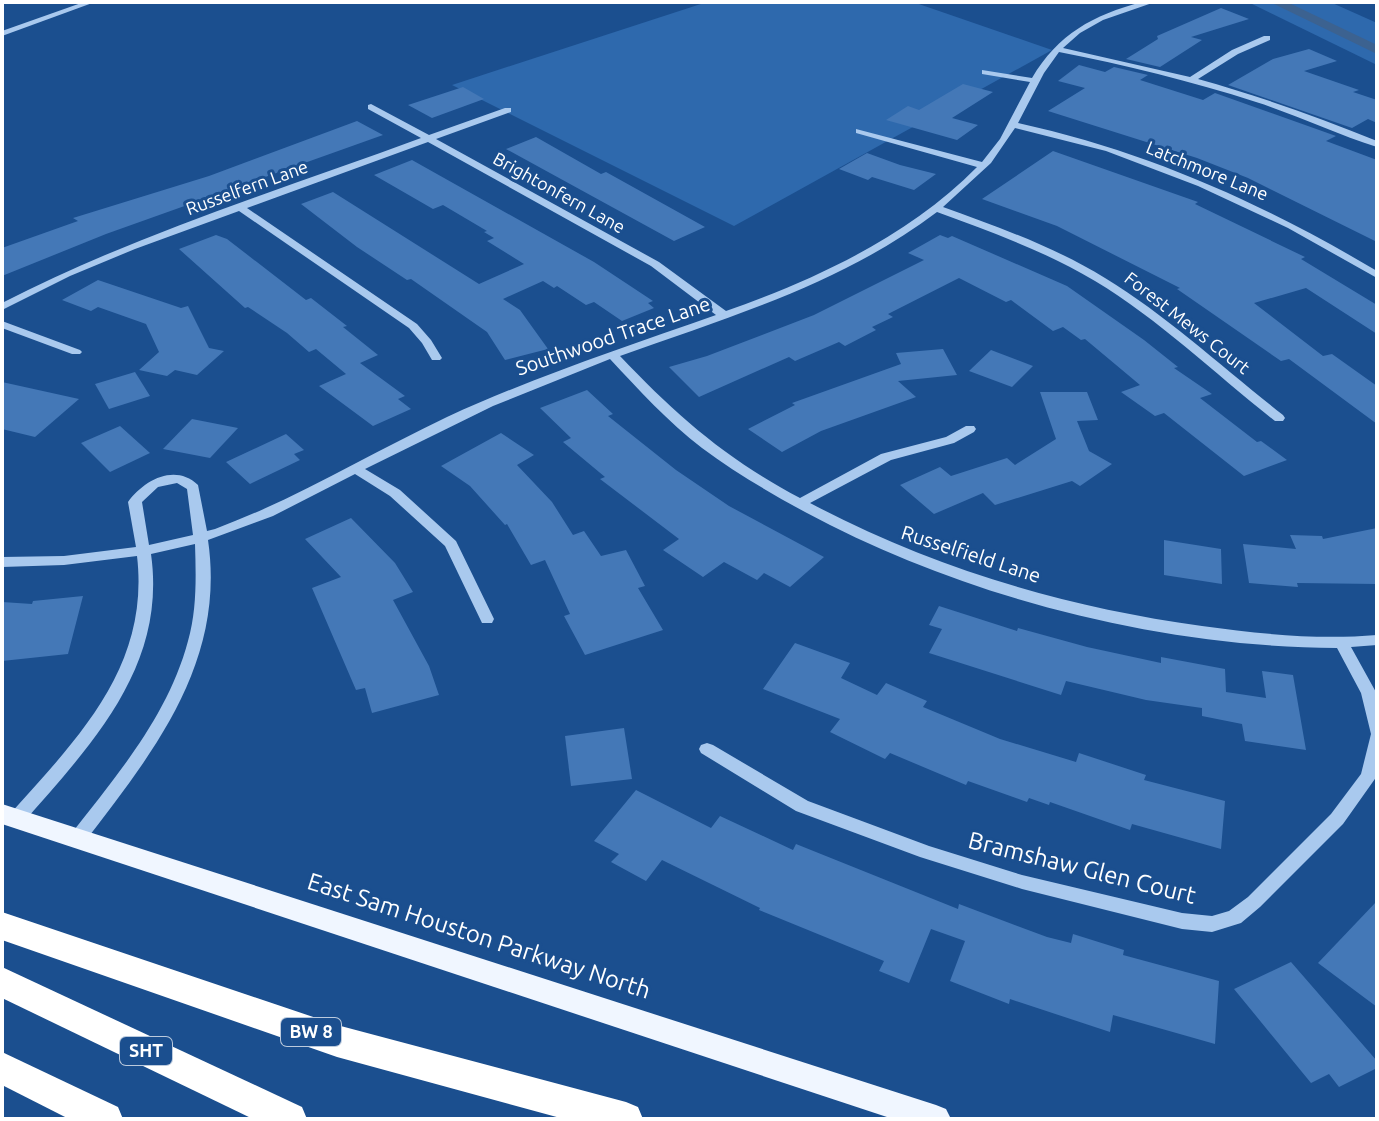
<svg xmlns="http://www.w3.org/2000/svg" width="1379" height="1121" font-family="Ubuntu,sans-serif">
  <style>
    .green { fill: #2e69ad }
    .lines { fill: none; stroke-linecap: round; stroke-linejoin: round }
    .canal { fill: #3c6290; fill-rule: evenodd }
    .building { fill: #4478b7 }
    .minor { fill: #a9c9ee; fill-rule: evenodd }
    .major { fill: #f0f6ff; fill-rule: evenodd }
    .highway { fill: #fff; fill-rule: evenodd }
    .labels { text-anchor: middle; stroke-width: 6; stroke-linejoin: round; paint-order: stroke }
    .far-street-label { font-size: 18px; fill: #fff; stroke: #1b4f8f }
    .shield { fill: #1b4f8f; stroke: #bbcadd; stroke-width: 2 }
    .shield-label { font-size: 18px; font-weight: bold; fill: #fff }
    .street-label { font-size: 20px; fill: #fff; stroke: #1b4f8f }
    .near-street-label { font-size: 24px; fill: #fff; stroke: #1b4f8f }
  </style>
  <rect width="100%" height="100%" fill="#1b4f8f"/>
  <!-- green -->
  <g class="green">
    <path d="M707 2H913L1052 50 734 226 452 85Z"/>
    <path d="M1248 2H1330L1377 23V65Z"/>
  </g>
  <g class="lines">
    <!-- canal -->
    <path class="canal" d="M1270 2H1287L1377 45V54Z"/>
  </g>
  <!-- building -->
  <g class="building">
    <path d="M1221 8 1249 19 1191 37 1202 40 1160 67 1126 59 1158 39 1157 36Z"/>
    <path d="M1309 49 1337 61 1304 71 1359 90 1353 92 1377 100V123L1368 119 1352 128 1228 85 1273 59Z"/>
    <path d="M1079 65 1105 72 1114 67 1148 75 1140 80 1203 100 1215 93 1336 136 1326 141 1377 160V242L1248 178 1197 158 1048 111 1085 88 1058 81Z"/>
    <path d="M963 84 993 92 952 118 978 125 957 140 886 120 908 106 919 110Z"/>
    <path d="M463 87 484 99 432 118 408 105Z"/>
    <path d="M357 121 383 135 106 234 2 276V248L78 221 73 218 209 176Z"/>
    <path d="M536 137 601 174 606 172 705 227 674 241 506 149Z"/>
    <path d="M1053 151 1198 202 1195 204 1305 257 1301 259 1377 305V334L1306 288 1254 303 1323 356 1332 354 1377 386V424L1289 359 1281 361 1177 289 1180 288 1057 226 982 199Z"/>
    <path d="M867 153 900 165 936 174 914 190 872 177 868 180 839 169Z"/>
    <path d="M412 160 594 262 653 301 648 303 654 308 622 321 594 302 586 305 557 286 554 288 543 281 503 299 520 310 548 349 505 360 487 332 411 279 407 280 357 247 301 204 333 192 479 284 524 264 487 241 494 238 484 232 487 231 443 205 433 209 374 175Z"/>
    <path d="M216 235 227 239 306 300 311 298 347 326 343 327 378 355 360 363 405 396 398 399 411 409 373 426 319 386 346 374 316 349 309 352 287 333 248 307 245 308 179 249Z"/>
    <path d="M940 235 948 238 952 236 1067 286 1144 340 1178 367 1174 368 1212 394 1200 398 1257 442 1261 441 1287 460 1244 476 1164 413 1155 416 1121 392 1140 385 1085 339 1081 340 1063 327 1053 331 1011 300 1006 302 959 278 888 314 893 317 872 327 876 330 845 346 839 342 795 361 789 357 699 397 669 367 707 356 814 315 924 260 908 253Z"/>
    <path d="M98 280 181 308 188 306 209 348 224 351 197 375 175 370 167 376 139 370 159 352 146 324 98 307 91 311 62 300Z"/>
    <path d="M943 349 957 375 898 381 916 397 821 431 782 452 748 429 795 405 792 403 901 364 896 353Z"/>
    <path d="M991 350 1033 366 1012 387 969 371Z"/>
    <path d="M135 372 150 396 109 409 95 384Z"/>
    <path d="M2 382 79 399 35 437 2 429Z"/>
    <path d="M587 390 613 414 608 416 676 470 729 506 824 557 790 587 764 573 757 580 724 562 703 577 663 550 679 539 600 479 605 477 563 442 571 438 540 408Z"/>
    <path d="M1040 392H1087L1098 420 1077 421 1089 451 1112 464 1080 486 1072 481 995 505 983 493 934 514 900 485 940 467 951 476 1007 458 1015 465 1056 439Z"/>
    <path d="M192 419 238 428 210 458 163 449Z"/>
    <path d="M120 426 150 453 110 472 81 443Z"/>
    <path d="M501 433 534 455 517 465 552 502 573 535 584 531 601 556 626 550 645 586 638 588 663 630 585 655 564 616 570 614 545 560 531 565 507 524 505 525 470 486 441 466Z"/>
    <path d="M286 434 304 450 294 454 300 460 250 484 226 462Z"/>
    <path d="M351 518 395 563 413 592 393 600 429 666 439 695 372 713 365 688 356 690 312 588 341 577 305 539Z"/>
    <path d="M1377 528V584L1297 583 1298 587 1249 583 1243 544 1296 549 1290 535 1322 536 1323 539Z"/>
    <path d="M1164 540 1221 549 1222 584 1164 575Z"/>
    <path d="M83 596 68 654 2 661V602L32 604 33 601Z"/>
    <path d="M939 606 1017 631 1018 628 1087 647 1161 663V657L1225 669 1226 692 1266 698 1262 671 1293 675 1306 750 1245 741 1242 724 1202 716V708L1146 700 1066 681 1061 695 929 653 942 629 929 625Z"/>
    <path d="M795 643 850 663 841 678 877 695 886 683 927 701 923 707 1000 739 1076 762 1079 753 1146 775 1144 780 1225 801 1221 849 1132 824 1130 830 1050 802 1049 805 1029 798 1027 802 968 781 966 785 890 753 885 759 830 732 840 719 763 689Z"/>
    <path d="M624 728 632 779 571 786 565 736Z"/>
    <path d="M636 790 711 828 720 816 793 850 796 844 958 909 959 904 1047 937 1071 943 1073 934 1124 950 1123 955 1219 981 1215 1044 1113 1015 1110 1032 1010 999 1009 1004 950 981 965 941 931 929 909 983 879 971 884 961 759 910 760 908 662 860 646 881 611 862 619 854 594 841Z"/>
    <path d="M1377 901V1007L1318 963Z"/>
    <path d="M1291 962 1377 1061V1068L1339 1087 1329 1074 1311 1083 1234 989Z"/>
  </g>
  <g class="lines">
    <!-- minor -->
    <g class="minor">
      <path d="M84 2H95L2 36V31Z"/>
      <path d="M1142 2H1155L1103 20 1080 33 1063 48 1190 77 1232 50 1264 36H1270V40L1238 54 1198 79C1259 96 1318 117 1377 141V147C1336 134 1297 115 1256 102 1191 81 1125 65 1059 52L1044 73 1018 123C1149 152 1262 203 1377 271V278L1288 228 1198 186 1106 151 1015 128 991 163 943 207C998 227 1055 247 1105 278 1169 317 1224 369 1283 415L1285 418 1283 421H1275C1215 374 1160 320 1095 281 1045 251 991 232 937 212 842 284 729 317 620 356 677 416 725 458 800 498L881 454 946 437 966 426H974L976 429 974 432 954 443 891 460 810 503C933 568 1064 607 1202 626 1260 634 1318 640 1377 635V645L1351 647 1377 694V776L1343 824 1260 907 1241 923 1212 932 1182 929 1022 889 920 857 796 811 701 753 699 749 701 745 707 743 713 745 808 801 929 846 1022 875 1182 913 1212 916 1229 911 1248 897 1331 814 1361 774 1371 734 1361 693 1337 648C1157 647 963 597 805 512 770 493 734 472 702 448 668 422 639 390 610 359L493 406 365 469 400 490 456 541 494 619 492 623H482L445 546 390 496 355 474 273 516 208 540C226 663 153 753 83 844L77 846 71 844 68 839 71 834C117 775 168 716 188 641 197 610 196 576 195 544L151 554C167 667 91 745 22 824L16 826 10 824 8 819 10 814C78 738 150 667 137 556L64 565 2 567V557L64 556 136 547 128 502C144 480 175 463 198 485L207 531 215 529C296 499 369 454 447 417 534 377 625 347 716 315L651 266 428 142 247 208 417 324 431 340 442 358 440 360H432L422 343 409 328 239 211 135 249 70 276 2 310V303C136 234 280 190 421 138L368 109V105L371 104 429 135 505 108H511V112L436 139 659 262 726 311C817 279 909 236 977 167L856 133V129L982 162 1000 139 1030 82 982 74V70L1032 78C1058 34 1093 15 1142 2ZM177 483 187 489 193 535 149 545 142 502 158 487Z"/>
      <path d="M2 321 80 350 82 352 80 354H72L2 328Z"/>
    </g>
    <!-- major -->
    <path class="major" d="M2 804 936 1105 946 1109 951 1119H893L2 824Z"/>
    <!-- highway -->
    <g class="highway">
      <path d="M2 912 337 1025 626 1102 638 1107 643 1119H564L337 1057 2 940Z"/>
      <path d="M2 967 302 1107 307 1119H253L2 998Z"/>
      <path d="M2 1052 118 1107 123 1119H69L2 1085Z"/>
    </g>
  </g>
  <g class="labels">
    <!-- far-street labels -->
    <g class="far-street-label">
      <text transform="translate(1207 171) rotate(22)" y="6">Latchmore Lane</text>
      <text transform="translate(247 188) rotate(-20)" y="6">Russelfern Lane</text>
      <text transform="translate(559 193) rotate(29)" y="6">Brightonfern Lane</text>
      <text transform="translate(1187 323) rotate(38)" y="6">Forest Mews Court</text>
    </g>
    <!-- shield labels -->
    <g class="shield">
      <rect x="281" y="1018" width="60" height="28" rx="6"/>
      <rect x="120" y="1037" width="52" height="28" rx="6"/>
    </g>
    <g class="shield-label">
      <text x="311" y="1038">BW 8</text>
      <text x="146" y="1057">SHT</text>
    </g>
    <!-- street labels -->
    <g class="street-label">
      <text transform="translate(613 336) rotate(-19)" y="7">Southwood Trace Lane</text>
      <text transform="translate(971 554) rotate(18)" y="7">Russelfield Lane</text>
    </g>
    <!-- near-street labels -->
    <g class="near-street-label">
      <text transform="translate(1082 868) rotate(14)" y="8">Bramshaw Glen Court</text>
      <text transform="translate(479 936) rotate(18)" y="8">East Sam Houston Parkway North</text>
    </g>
  </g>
  <!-- border -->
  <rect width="1379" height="1121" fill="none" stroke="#ffffff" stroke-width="8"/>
</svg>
